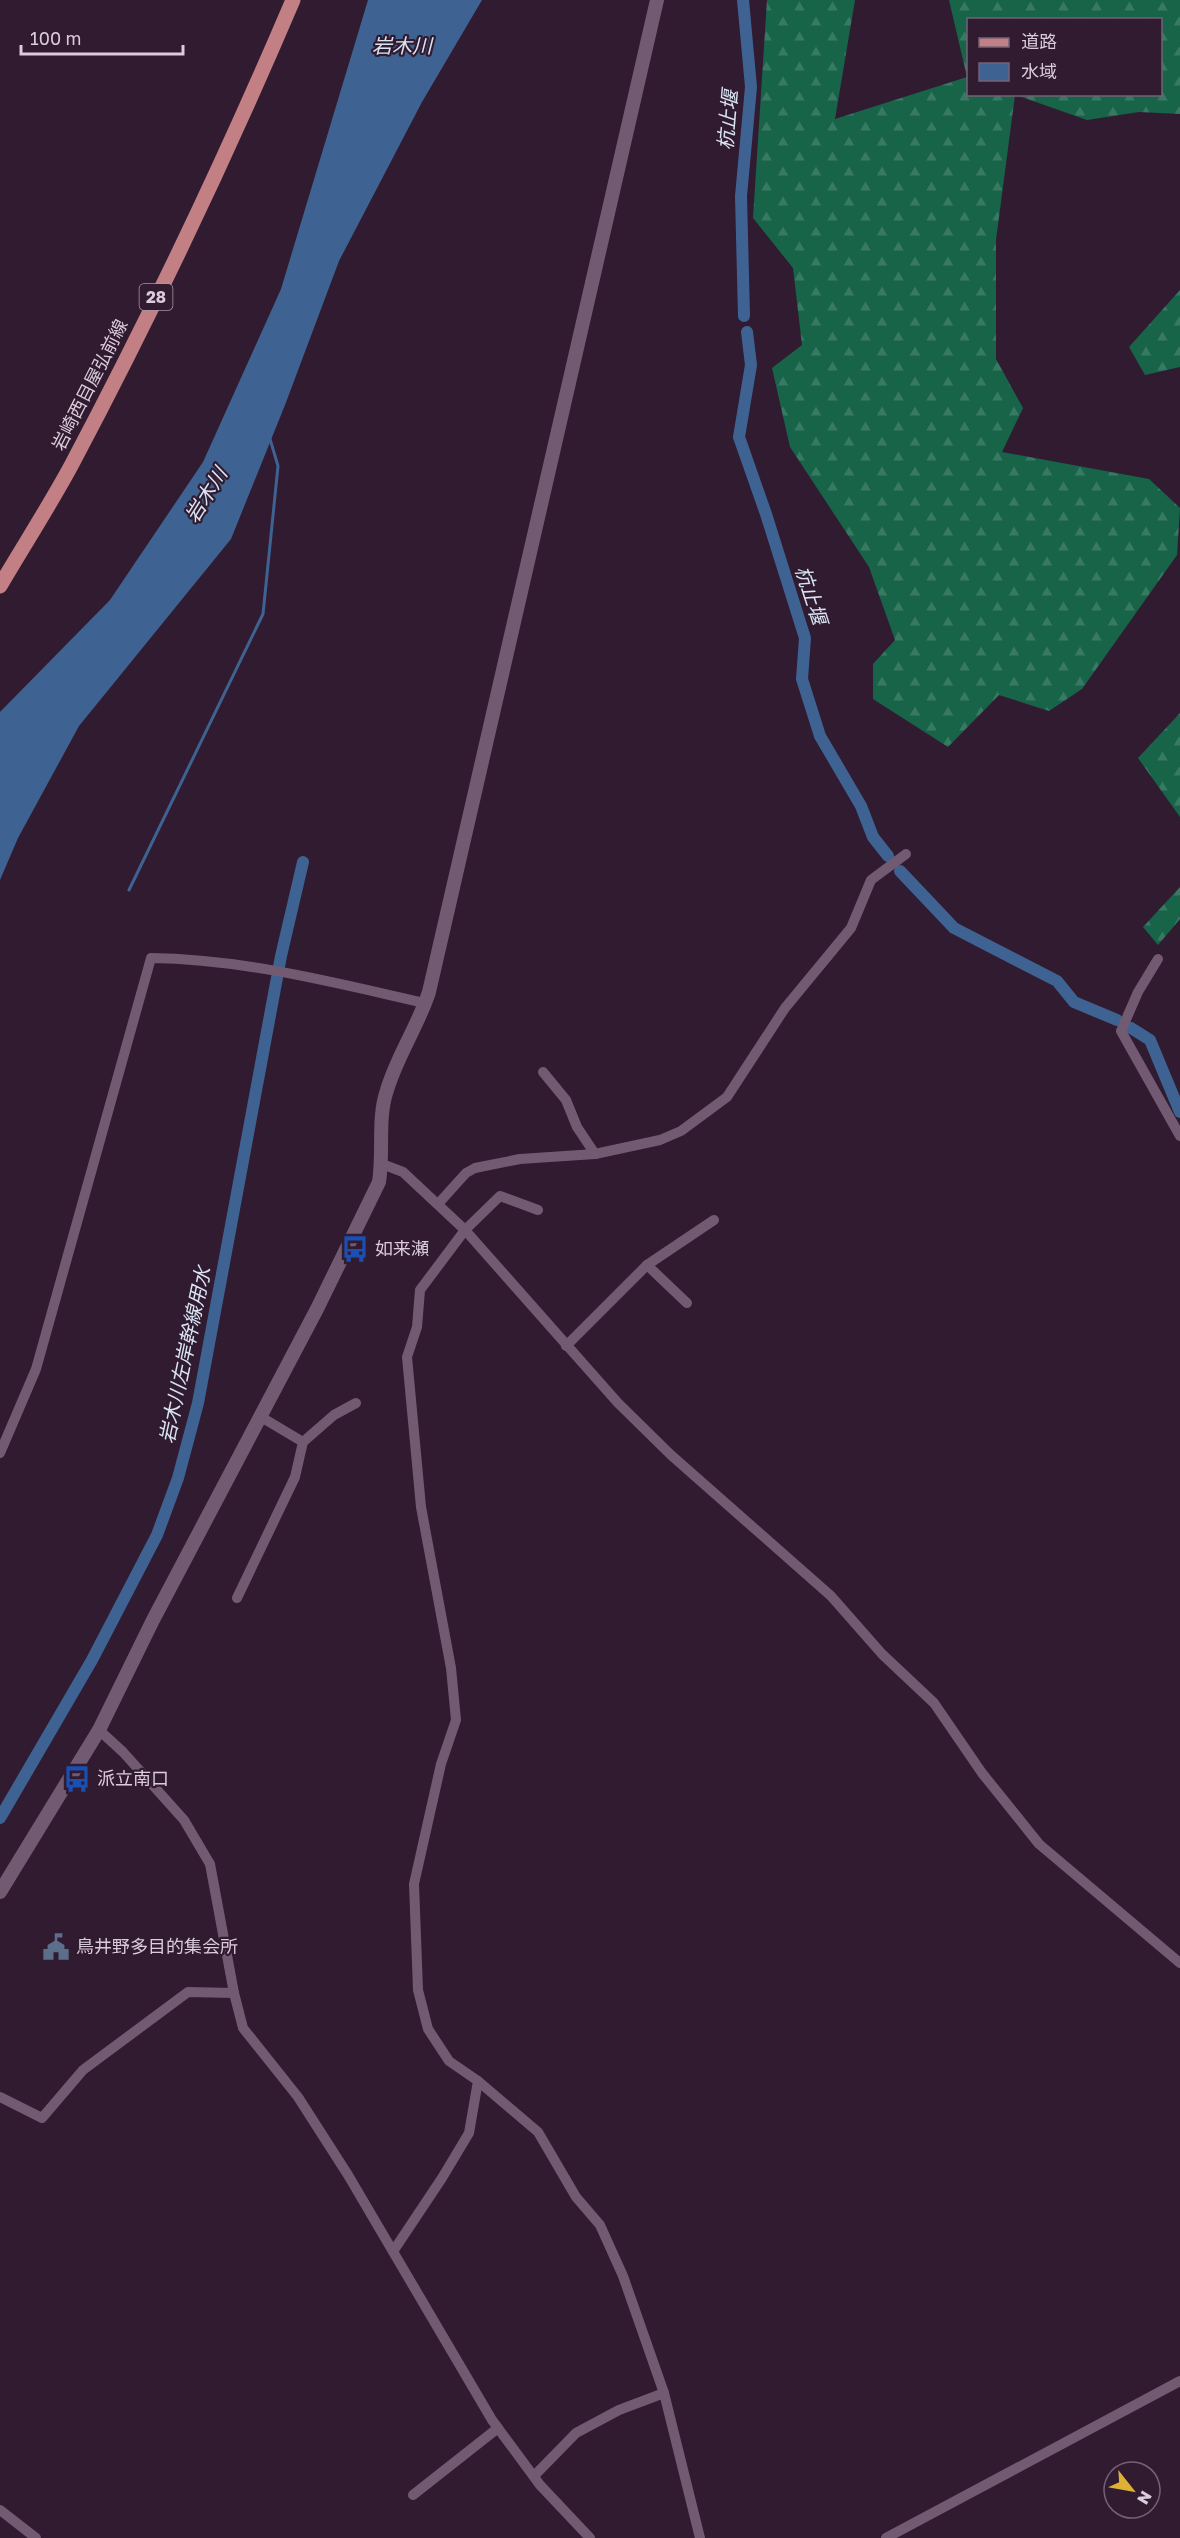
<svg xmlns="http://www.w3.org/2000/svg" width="1180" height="2538" font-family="'Golos Text','Noto Sans JP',sans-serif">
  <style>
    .forest { fill: url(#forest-firs) }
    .water { fill: #3e6392 }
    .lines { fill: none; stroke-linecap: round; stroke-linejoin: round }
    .stream { stroke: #3e6392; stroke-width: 3 }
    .canal { stroke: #3e6392; stroke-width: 12 }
    .minor { stroke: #735a73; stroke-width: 10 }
    .tertiary { stroke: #735a73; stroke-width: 14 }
    .primary { stroke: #c28084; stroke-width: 15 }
    .labels { text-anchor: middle; stroke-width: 4.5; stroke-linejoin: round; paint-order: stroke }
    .shield { fill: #311b31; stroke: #a797a7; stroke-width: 1.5 }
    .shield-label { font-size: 16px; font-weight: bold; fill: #daccda }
    .street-label { font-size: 18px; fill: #daccda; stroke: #311b31 }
    .poi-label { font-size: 18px; fill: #daccda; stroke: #311b31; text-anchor: start }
    .water-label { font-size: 20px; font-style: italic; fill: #d9e4f3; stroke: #311b31 }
  </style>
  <defs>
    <pattern id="forest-firs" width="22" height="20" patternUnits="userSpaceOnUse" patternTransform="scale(1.5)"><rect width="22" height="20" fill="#176449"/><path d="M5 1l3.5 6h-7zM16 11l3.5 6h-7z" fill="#387963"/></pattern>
  </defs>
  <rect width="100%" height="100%" fill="#311b31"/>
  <!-- forest -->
  <g class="forest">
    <path d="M767 0H855L835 119 967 77 949 0H1180V114L1139 112 1087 120 1016 95 1160 94V20H968V94L1015 95 996 240V359L1023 408 1002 452 1149 479 1180 508 1177 555 1082 689 1049 711 999 695 948 747 873 699V664L895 640 869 567 790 447 772 368 802 345 793 268 753 218Z"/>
    <path d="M1180 290V367L1145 375 1129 347Z"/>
    <path d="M1180 713V817L1138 758Z"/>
    <path d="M1180 887V919L1158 945 1143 927Z"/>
  </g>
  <!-- water -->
  <path class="water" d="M368 0H482L422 102 339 261 285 405 231 539 79 726 18 838 0 880V712L110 600 203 462 281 289Z"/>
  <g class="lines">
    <!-- stream -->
    <path class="stream" d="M129 890 263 614 278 466 270 439"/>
    <!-- canal -->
    <g class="canal">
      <path d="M743 0 751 87 741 196 744 316"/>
      <path d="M747 332 751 365 739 437 766 514 805 638 802 679 820 736 861 806 873 837 888 856"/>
      <path d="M900 871 954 928 1057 981 1074 1002 1117 1020"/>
      <path d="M1131 1028 1150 1040 1180 1112"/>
      <path d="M0 1818 92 1660 157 1535 178 1478 198 1403 281 956 303 862"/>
    </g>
    <!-- minor -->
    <g class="minor">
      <path d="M1158 959 1138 992 1121 1031 1180 1136"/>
      <path d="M543 1072 566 1100 577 1127 595 1154"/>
      <path d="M382 1164 403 1172 465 1230 618 1403 671 1455 831 1596 882 1654 934 1703 982 1773 1039 1844 1180 1963"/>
      <path d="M438 1204 466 1173 475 1168 520 1159 595 1154 660 1140 681 1131 727 1097 785 1008 851 928 871 880 906 854"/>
      <path d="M647 1265 687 1303"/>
      <path d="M566 1346 647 1265 714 1220"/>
      <path d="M261 1417 303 1442"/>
      <path d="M0 1453 36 1369 151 958C244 959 335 983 425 1003"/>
      <path d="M237 1598 295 1477 303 1442 334 1415 356 1403"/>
      <path d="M99 1730 123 1752 184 1820 210 1864 234 1993 243 2028 298 2097 348 2175 492 2420 540 2485 590 2538"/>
      <path d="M478 2081 538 2132 576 2197 600 2225 623 2276 664 2393 700 2538"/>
      <path d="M0 2097 42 2118 83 2070 188 1992 234 1993"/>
      <path d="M394 2250 442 2178 469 2133 478 2081 449 2061 428 2029 418 1990 414 1884 441 1764 456 1720 451 1668 421 1507 407 1357 417 1327 420 1290 465 1230 500 1196 538 1210"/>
      <path d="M534 2476 576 2433 619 2410 664 2393"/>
      <path d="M413 2495 498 2428"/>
      <path d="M0 2510 36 2538"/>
      <path d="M886 2538 1180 2381"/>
    </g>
    <!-- tertiary -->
    <path class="tertiary" d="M0 1892 99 1730 153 1620 317 1309 379 1182C384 1151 377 1119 387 1090 397 1056 418 1026 429 992L657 0"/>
    <!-- primary -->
    <path class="primary" d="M0 586C24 545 50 505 72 464 152 313 226 157 293 0"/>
  </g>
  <!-- icons -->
  <defs>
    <symbol id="bus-bare" viewBox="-9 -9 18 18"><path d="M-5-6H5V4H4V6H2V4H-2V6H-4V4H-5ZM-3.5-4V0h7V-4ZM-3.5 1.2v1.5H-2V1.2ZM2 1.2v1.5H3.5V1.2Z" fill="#1a4fb4" stroke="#311b31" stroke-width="2.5" paint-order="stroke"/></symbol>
    <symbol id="civic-bare" viewBox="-9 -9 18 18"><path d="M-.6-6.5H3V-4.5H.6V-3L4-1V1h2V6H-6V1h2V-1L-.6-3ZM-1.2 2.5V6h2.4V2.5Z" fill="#5c6f8a" stroke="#311b31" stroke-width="2.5" paint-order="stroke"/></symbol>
  </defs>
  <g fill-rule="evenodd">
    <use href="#bus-bare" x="336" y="1230" width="38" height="38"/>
    <use href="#bus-bare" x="58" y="1760" width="38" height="38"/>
    <use href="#civic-bare" x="37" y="1928" width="38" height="38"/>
  </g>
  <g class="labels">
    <!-- shield labels -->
    <rect class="shield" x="139.5" y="284" width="33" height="26" rx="4.5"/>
    <g class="shield-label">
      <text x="156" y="303">28</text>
    </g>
    <!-- street labels -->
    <g class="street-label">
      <text transform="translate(90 385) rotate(-63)" y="6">岩崎西目屋弘前線</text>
    </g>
    <!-- poi labels -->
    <g class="poi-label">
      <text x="375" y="1255">如来瀬</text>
      <text x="97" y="1785">派立南口</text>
      <text x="76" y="1953">鳥井野多目的集会所</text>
    </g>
    <!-- water labels -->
    <g class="water-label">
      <text x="402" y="53">岩木川</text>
      <text transform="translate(728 120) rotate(-85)" y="7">杭止堰</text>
      <text transform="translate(206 495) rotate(-58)" y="7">岩木川</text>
      <text transform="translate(811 595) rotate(72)" y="7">杭止堰</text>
      <text transform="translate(185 1355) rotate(-78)" y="7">岩木川左岸幹線用水</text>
    </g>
  </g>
  <!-- legend -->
  <rect x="967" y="18" width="195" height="78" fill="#311b31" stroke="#756275" stroke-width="1.5"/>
  <rect x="979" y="38" width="30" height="9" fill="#c28084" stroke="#756275" stroke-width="1.5"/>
  <text x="1021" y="48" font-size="18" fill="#daccda">道路</text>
  <rect x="979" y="63" width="30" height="18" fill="#3e6392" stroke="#756275" stroke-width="1.5"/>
  <text x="1021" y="78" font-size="18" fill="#daccda">水域</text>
  <!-- north arrow -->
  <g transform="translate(1132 2490) rotate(121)"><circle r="28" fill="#311b31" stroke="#756275" stroke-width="1.5"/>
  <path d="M0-4.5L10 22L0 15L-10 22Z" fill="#ddb133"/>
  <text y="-9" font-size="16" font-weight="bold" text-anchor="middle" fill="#daccda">N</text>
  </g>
  <!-- scale -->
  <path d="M21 45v9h162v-9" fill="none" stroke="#daccda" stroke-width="3"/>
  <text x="30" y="45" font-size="18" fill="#daccda" stroke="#311b31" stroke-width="4.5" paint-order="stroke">100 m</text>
</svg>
